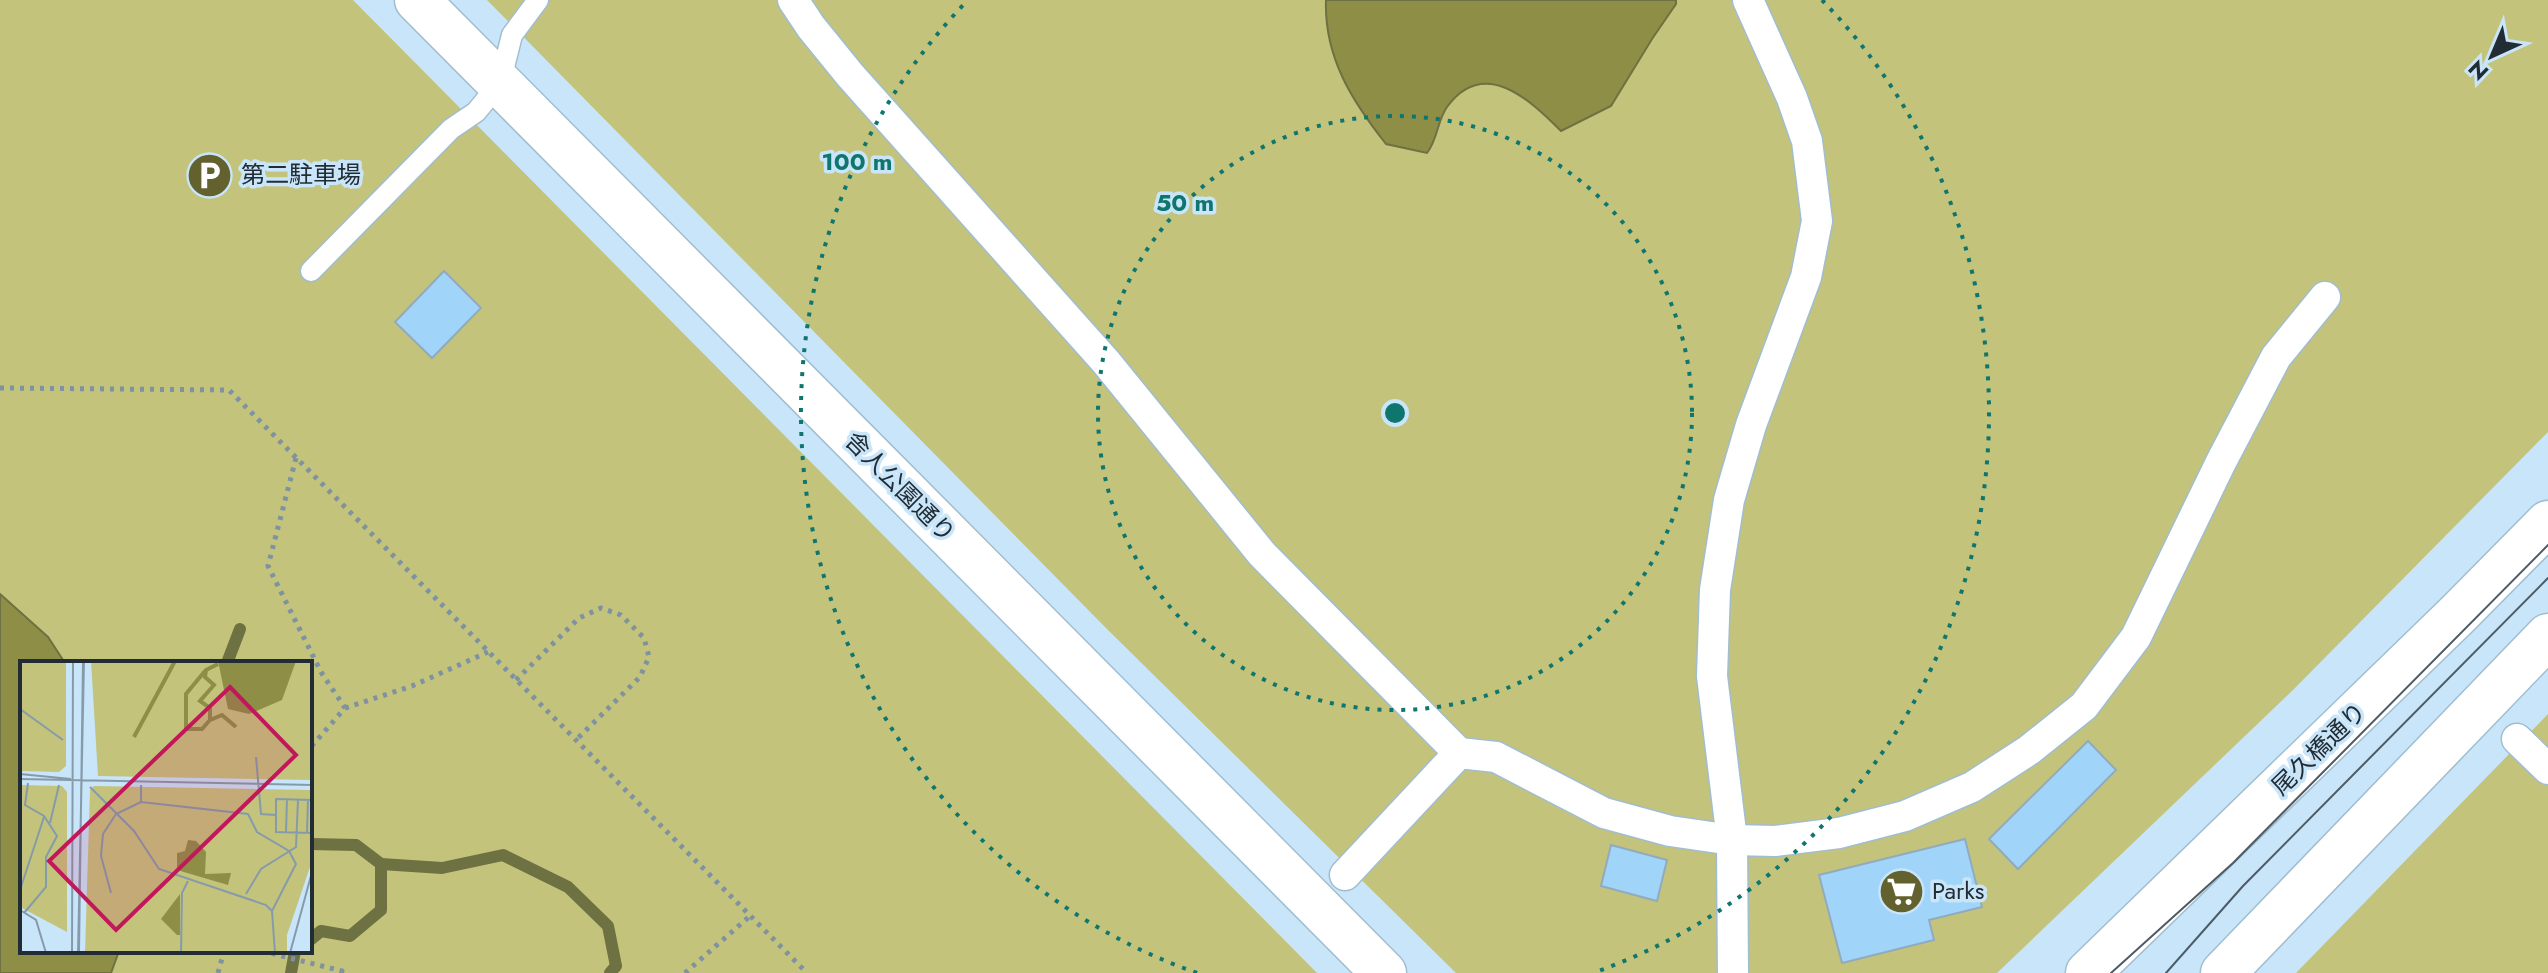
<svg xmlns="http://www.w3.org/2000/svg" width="2548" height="973" font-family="Jost,'Noto Sans JP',sans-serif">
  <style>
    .green { fill: #c3c37b; fill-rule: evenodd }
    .water { fill: #8f8e47; stroke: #6e7141; stroke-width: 2 }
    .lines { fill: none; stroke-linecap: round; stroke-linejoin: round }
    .stream { stroke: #6e7141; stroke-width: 12 }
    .building { fill: #a0d5f9; stroke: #91abbe; stroke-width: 2 }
    .service-casing { stroke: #a1bdd0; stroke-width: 23 }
    .pedestrian-casing { stroke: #a1bdd0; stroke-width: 33 }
    .tertiary-casing { stroke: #a1bdd0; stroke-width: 47 }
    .primary-casing { stroke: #a1bdd0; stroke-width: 47 }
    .path { stroke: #7e92a1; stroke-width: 5; stroke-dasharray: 4 6; stroke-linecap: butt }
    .service { stroke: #fff; stroke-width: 20 }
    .pedestrian { stroke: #fff; stroke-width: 30 }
    .tertiary { stroke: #fff; stroke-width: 44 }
    .primary { stroke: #fff; stroke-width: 44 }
    .tram { stroke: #4c5b66; stroke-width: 2 }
    .ring { fill: none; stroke: #0f766e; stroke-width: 4; stroke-dasharray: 4 8 }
    .labels { text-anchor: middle; stroke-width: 7; stroke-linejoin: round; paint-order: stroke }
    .poi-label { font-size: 24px; fill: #222c34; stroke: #c9e5f9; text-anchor: start }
    .street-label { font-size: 24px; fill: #222c34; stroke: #c9e5f9 }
    .inset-river { fill: none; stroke: #8f8e47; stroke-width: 4 }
    .inset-road { fill: none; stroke: #869baa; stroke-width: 2 }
    .view { fill: #c2185b; fill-opacity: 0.15; stroke: #c2185b; stroke-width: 4 }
    .inset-edge { fill: none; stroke: #222c34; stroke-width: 4 }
    .centre { fill: #0f766e; stroke: #c9e5f9; stroke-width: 4 }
    .ring-label { font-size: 24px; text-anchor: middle; font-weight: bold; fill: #0f766e; stroke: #c9e5f9; stroke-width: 7; stroke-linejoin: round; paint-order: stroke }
  </style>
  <rect width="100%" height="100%" fill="#c9e5f9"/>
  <!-- green -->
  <g class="green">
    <path d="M0 0H353L1317 973H0ZM22 663H310V951H22Z"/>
    <path d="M487 0H2548V432L2292 691 1997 973H1456L1107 629Z"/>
    <path d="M2548 714V973H2296Z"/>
  </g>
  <!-- water -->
  <g class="water">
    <path d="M1326 0H1676V4L1652 39 1611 106 1561 131C1530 100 1484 56 1447 107 1437 121 1438 139 1427 153L1386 144C1352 101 1324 57 1326 0Z"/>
    <path d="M0 594 48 637 65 663H22V951H119L111 973H0Z"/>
  </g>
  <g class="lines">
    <!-- stream -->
    <g class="stream">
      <path d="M227 663 240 629"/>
      <path d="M310 844 356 845 381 864V910L350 936 321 931 310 940"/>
      <path d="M381 864 442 868 503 855 568 887 608 926 616 966 610 973"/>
      <path d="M291 973 295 951"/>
    </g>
  </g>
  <!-- building -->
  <g class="building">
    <path d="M444 271 481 308 432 358 395 322Z"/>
    <path d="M2088 741 2116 770 2018 869 1989 839Z"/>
    <path d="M1965 839 1982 907 1929 920 1934 940 1842 963 1819 875Z"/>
    <path d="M1611 845 1667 860 1657 901 1601 886Z"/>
  </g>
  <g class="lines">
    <defs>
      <path id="service" d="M311 271 451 129 476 112 500 83 512 35 538 0"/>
      <g id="pedestrian">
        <path d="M793 0 811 27 850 75 1106 362 1262 554 1459 753"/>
        <path d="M2517 739 2548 769"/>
        <path d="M1345 875 1459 753 1496 757 1604 813 1670 831 1732 840 1775 841 1839 833 1905 816 1972 787 2029 750 2084 706 2136 637 2221 462 2276 357 2325 297"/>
        <path d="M1733 973 1732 840 1712 676 1715 590 1729 500 1751 425 1806 277 1817 221 1807 141 1792 98 1748 0"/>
      </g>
      <path id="tertiary" d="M417 0 1384 973"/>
      <g id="primary">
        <path d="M2088 973 2458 614 2548 523"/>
        <path d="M2223 973 2548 636"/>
      </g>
    </defs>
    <!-- service casing -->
    <use href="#service" class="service-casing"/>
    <!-- pedestrian casing -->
    <use href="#pedestrian" class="pedestrian-casing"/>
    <!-- tertiary casing -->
    <use href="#tertiary" class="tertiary-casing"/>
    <!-- primary casing -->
    <use href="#primary" class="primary-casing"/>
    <!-- path -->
    <g class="path">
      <path d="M0 388 229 390 807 973"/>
      <path d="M296 458 268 566 321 672 345 708 310 748"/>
      <path d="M516 680 579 618 601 608 621 615 644 638 649 657 640 677 576 740"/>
      <path d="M345 708 412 686 488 652"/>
      <path d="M262 951 342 971 340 973"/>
      <path d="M218 973 224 951"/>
      <path d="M685 973 750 916"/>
    </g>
    <!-- service -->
    <use href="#service" class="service"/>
    <!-- pedestrian -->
    <use href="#pedestrian" class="pedestrian"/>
    <!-- tertiary -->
    <use href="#tertiary" class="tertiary"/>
    <!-- primary -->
    <use href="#primary" class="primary"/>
    <!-- tram -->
    <g class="tram">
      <path d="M2111 973 2233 863 2548 545"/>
      <path d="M2166 973 2243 886 2548 578"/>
    </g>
  </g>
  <!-- distance rings -->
  <g class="ring">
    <circle cx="1395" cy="413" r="297"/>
    <path d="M1197 973A594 594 0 0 1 968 0M1822 0A594 594 0 0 1 1593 973"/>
  </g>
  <!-- icons -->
  <defs>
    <symbol id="parking-disc" viewBox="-11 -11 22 22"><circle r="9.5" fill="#63622f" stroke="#c9e5f9"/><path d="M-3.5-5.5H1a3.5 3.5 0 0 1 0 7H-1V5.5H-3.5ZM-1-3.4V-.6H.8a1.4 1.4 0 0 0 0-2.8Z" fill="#fff"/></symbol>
    <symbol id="supermarket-disc" viewBox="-11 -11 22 22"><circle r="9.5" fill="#63622f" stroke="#c9e5f9"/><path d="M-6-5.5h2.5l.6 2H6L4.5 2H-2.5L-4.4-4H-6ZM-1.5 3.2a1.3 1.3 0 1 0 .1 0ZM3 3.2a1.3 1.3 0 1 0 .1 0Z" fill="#fff"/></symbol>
  </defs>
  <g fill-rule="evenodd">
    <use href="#parking-disc" x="184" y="150" width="51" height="51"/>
    <use href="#supermarket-disc" x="1876" y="866" width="51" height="51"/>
  </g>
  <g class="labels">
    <!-- poi labels -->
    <g class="poi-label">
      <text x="241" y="183">第二駐車場</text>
      <text x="1932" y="899">Parks</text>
    </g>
    <!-- street labels -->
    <g class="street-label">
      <text transform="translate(900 487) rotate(45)" y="8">舎人公園通り</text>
      <text transform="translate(2319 749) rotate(-44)" y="8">尾久橋通り</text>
    </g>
  </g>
  <!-- overview -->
  <g transform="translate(20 661)">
    <rect width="292" height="292" fill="#c9e5f9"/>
    <path d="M0 0H46V105L39 111 0 110ZM71 0H292V119L78 115ZM0 124 42 125 47 131V271L0 246ZM74 125 292 129V200L267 274V292H65L70 129Z" fill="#c3c37b"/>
    <path d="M198 0H276L262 39 229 53 208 48ZM176 180 186 191 185 213 211 212 208 224 157 209V192L165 190 168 179ZM160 233V274H157L141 258Z" fill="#8f8e47"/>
    <path class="inset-river" d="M198 3 186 9 185 16 194 24 180 40 190 47V59L202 54 216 66M185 10 166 33V68H182L189 60M114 76 155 0"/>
    <path class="inset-road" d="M0 48 43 79M236 96 241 153 256 154M0 113 51 118M0 118 292 124M70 126 114 170 139 208 246 244 252 250 255 292M292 139 256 138V171L292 172M121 141 228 153 237 171 269 190 276 203 252 250M30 162 39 124M266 171 267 138M287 172 288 139M0 229 24 156M91 232 81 195 83 173 96 153 121 141V124M226 233 241 208 276 186 278 139M0 249 16 259 26 292M4 252 26 226V196L37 175 24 155 5 144 8 122M52 292 53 0M58 292 64 0M59 292 63 0M161 292 162 232 168 220M270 292 292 211"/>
    <path class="view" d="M210 26 276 94 96 269 29 200Z"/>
    <rect width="292" height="292" class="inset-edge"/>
  </g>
  <circle cx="1395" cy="413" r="12" class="centre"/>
  <g class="ring-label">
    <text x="857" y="170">100 m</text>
    <text x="1185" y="211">50 m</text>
  </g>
  <!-- north arrow -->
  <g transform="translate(2492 56) rotate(224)" stroke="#c9e5f9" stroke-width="6" paint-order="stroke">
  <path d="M0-6L14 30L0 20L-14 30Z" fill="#222c34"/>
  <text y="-12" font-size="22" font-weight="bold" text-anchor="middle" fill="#222c34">N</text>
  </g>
</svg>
